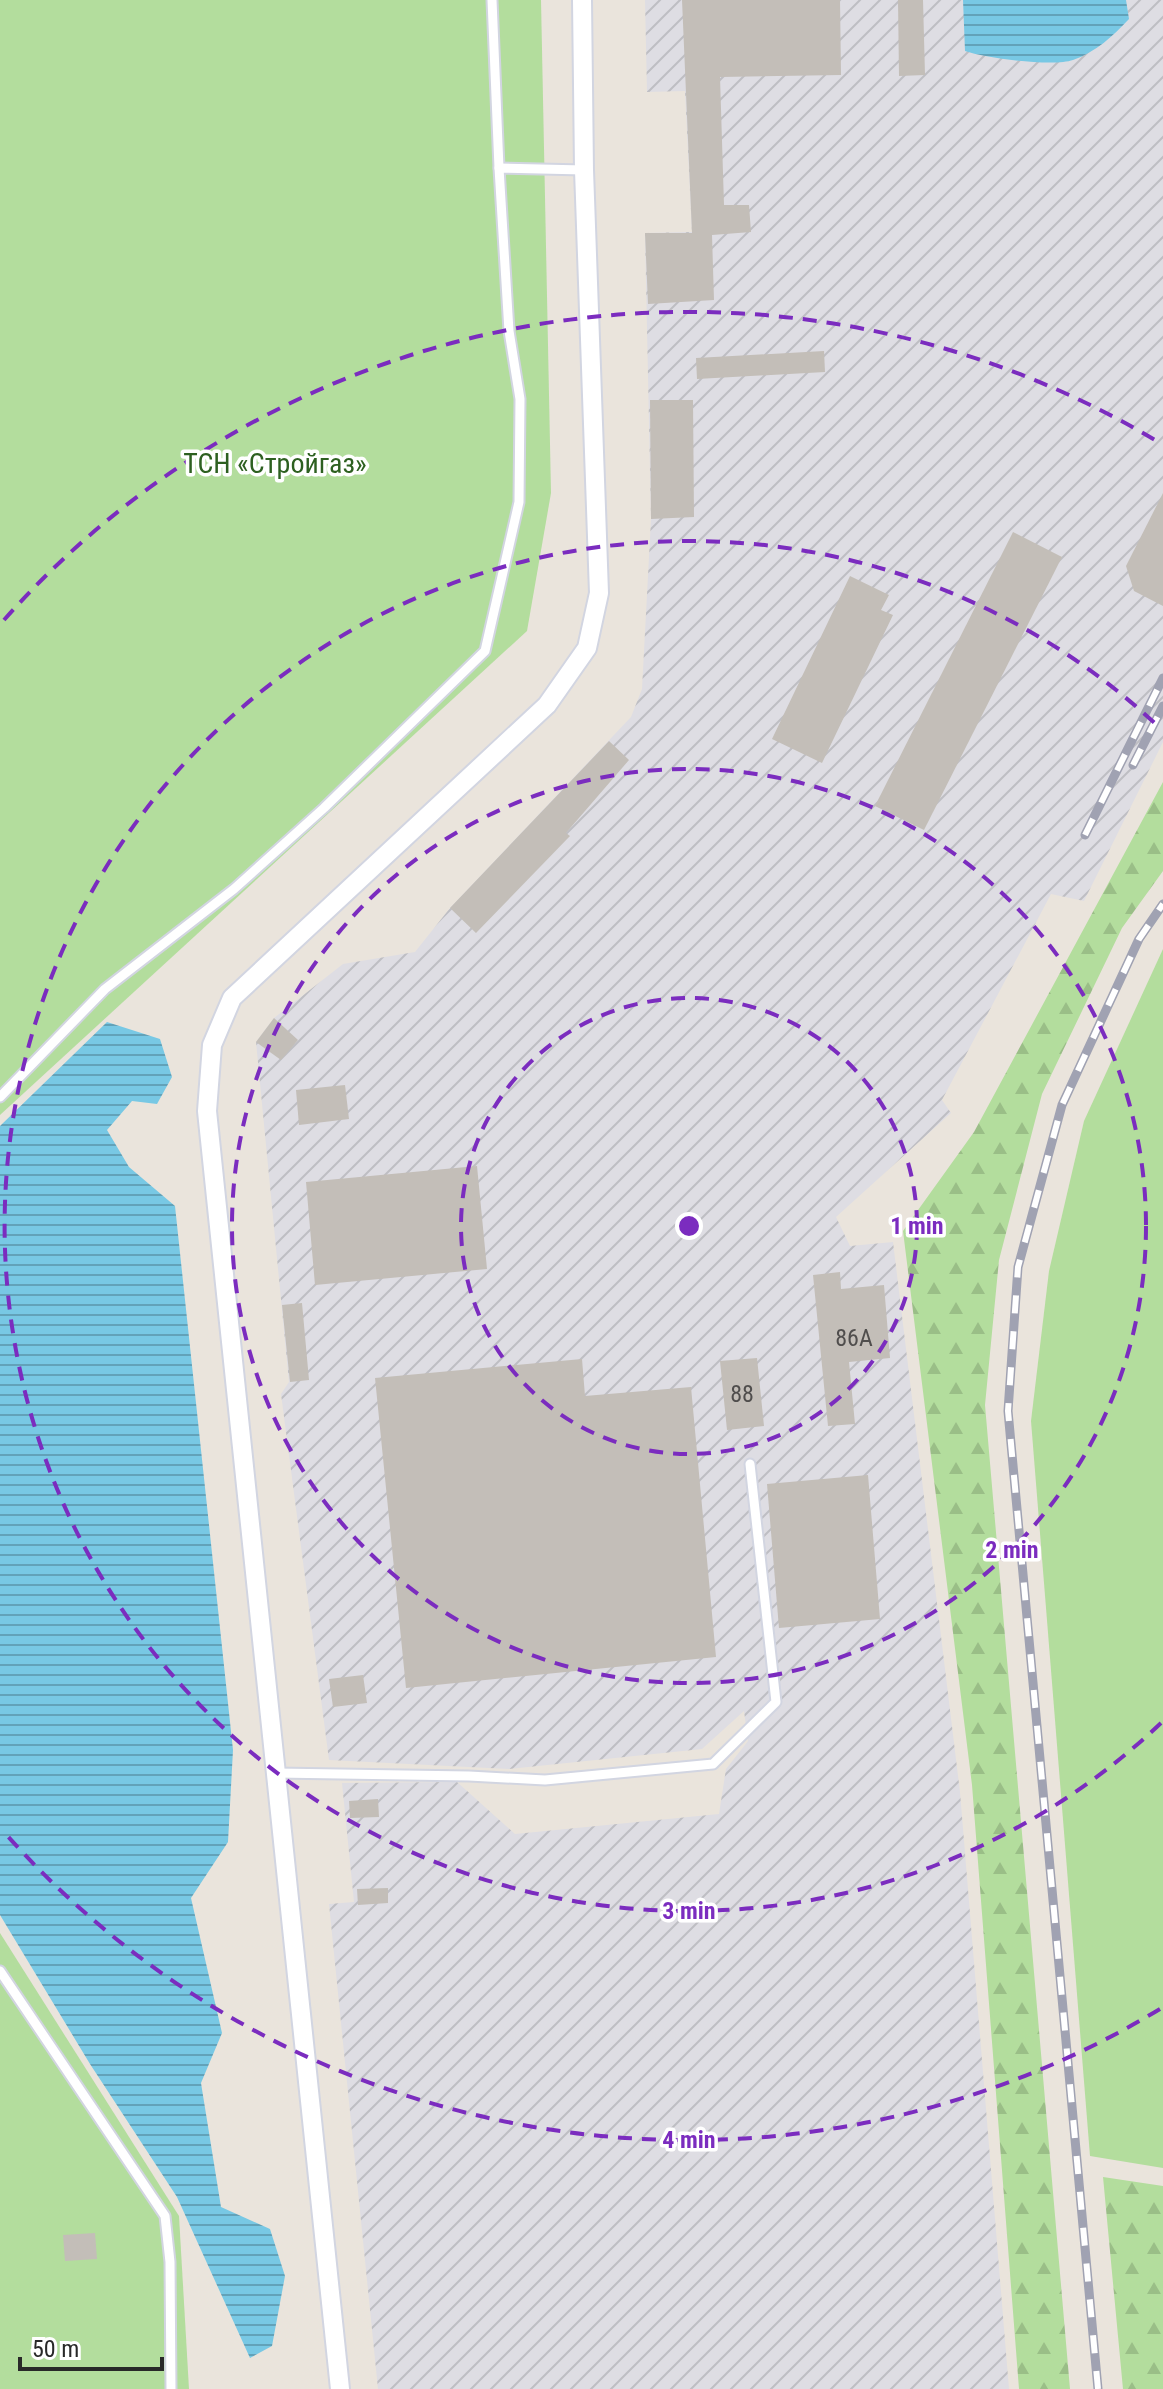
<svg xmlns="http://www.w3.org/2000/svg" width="1163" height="2389" font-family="'Roboto Condensed',sans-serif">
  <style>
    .industrial { fill: url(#industrial-furrows) }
    .forest { fill: url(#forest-firs) }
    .garden { fill: #b3dd9d }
    .water { fill: url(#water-rules) }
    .building { fill: #c3beb8 }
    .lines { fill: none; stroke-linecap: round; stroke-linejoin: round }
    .lane-casing { stroke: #d2d5e1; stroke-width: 13 }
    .street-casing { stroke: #d2d5e1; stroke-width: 22 }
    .lane { stroke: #fff; stroke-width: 9 }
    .street { stroke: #fff; stroke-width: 18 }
    .rail-casing { stroke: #a0a2b2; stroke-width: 9 }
    .rail { stroke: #fff; stroke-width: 6; stroke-dasharray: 18; stroke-linecap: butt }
    .ring { fill: none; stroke: #7b2cbf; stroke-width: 4; stroke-dasharray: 14 10 }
    .labels { text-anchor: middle; stroke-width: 7; stroke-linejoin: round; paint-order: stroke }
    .number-label { font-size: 24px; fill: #504e4d }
    .park-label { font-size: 28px; fill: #2d6020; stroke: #fff }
    .centre { fill: #7b2cbf; stroke: #fff; stroke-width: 4 }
    .ring-label { font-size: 24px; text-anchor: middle; font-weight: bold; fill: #7b2cbf; stroke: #fff; stroke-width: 7; stroke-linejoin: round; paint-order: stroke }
  </style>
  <defs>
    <pattern id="industrial-furrows" width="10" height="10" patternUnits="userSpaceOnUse" patternTransform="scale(2)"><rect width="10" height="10" fill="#dedde3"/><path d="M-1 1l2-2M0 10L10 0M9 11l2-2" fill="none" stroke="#bebec3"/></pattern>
    <pattern id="forest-firs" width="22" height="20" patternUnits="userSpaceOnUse" patternTransform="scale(2)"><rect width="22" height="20" fill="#b3dd9d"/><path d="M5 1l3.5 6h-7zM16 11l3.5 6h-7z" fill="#9abe87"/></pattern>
    <pattern id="water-rules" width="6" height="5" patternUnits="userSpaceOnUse" patternTransform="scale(2)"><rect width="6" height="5" fill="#78c8e4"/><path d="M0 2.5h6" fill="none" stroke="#62a2b9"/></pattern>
  </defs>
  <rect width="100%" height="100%" fill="#eae4dc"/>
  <!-- industrial -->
  <path class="industrial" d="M645 0H1163V742L1084 901 1051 894 942 1100 951 1113 836 1217 850 1246 893 1242 960 1792 1009 2389H378L329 1904 354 1902 342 1783 457 1782 515 1834 719 1814 726 1769 748 1741 744 1711 702 1749 509 1769 329 1760 281 1394 289 1382 256 1042 274 1018 343 964 415 952 450 908 631 717 642 689 651 519 645 233 692 232 685 91 647 92Z"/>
  <!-- forest -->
  <g class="forest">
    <path d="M1163 782V871L1122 928 1042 1094 999 1260 985 1405 1070 2389H1019L972 1785 903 1231 974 1132Z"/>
    <path d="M1103 2177 1163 2186V2389H1123Z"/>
  </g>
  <!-- garden -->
  <g class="garden">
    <path d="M0 0H541L551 493 527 631 0 1115Z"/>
    <path d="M1163 949V2168L1090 2156 1031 1421 1049 1271 1084 1121Z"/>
    <path d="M0 1933 179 2216 189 2389H0Z"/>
  </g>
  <!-- water -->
  <g class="water">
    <path d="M963 0H1126L1129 19C1113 36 1096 52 1073 60 1053 67 985 58 965 51Z"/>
    <path d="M107 1022 160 1039 172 1077 157 1104 132 1101 107 1130 129 1167 175 1206 233 1750 228 1842 191 1898 222 2033 201 2083 221 2207 270 2229 285 2276 272 2346 250 2358 177 2197 90 2064 0 1915V1126Z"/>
  </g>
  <!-- building -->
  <g class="building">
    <path d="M682 0H840L841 75 720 77 724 205H749L751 232 712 235 714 300 648 304 645 233H692Z"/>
    <path d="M898 0H923L925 75 899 76Z"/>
    <path d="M824 351 825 372 697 379 696 358Z"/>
    <path d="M650 400H693L694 517 651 519Z"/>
    <path d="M1163 493V606L1134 591 1126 566Z"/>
    <path d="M1013 532 1062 557 924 830 875 806Z"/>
    <path d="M850 576 889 595 881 610 893 615 822 763 772 739Z"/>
    <path d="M609 741 629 760 566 833 570 836 476 933 450 908Z"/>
    <path d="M274 1018 298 1040 281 1060 256 1042Z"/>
    <path d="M345 1085 349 1119 299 1125 296 1090Z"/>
    <path d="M477 1166 487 1269 315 1285 306 1182Z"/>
    <path d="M840 1272 841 1289 884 1285 890 1358 849 1362 855 1424 828 1426 813 1275Z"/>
    <path d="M302 1303 309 1380 290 1382 282 1305Z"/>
    <path d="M757 1358 764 1426 727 1430 720 1361Z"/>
    <path d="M582 1359 585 1396 691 1387 716 1657 406 1688 375 1378Z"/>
    <path d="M868 1475 880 1619 779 1628 767 1484Z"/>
    <path d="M363 1675 367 1703 333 1707 329 1679Z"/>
    <path d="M378 1799 379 1817 350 1818 349 1801Z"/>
    <path d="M388 1888V1903L358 1905 357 1889Z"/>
    <path d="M95 2233 97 2259 65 2261 63 2235Z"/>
  </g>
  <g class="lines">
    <defs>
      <g id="lane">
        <path d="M492 0 499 168"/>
        <path d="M0 1097 105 989 234 889 324 808 485 651 519 502 520 399 509 331 499 168 584 170"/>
        <path d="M276 1773 469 1776 545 1780 713 1764 776 1702 750 1464"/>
        <path d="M0 1971 165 2216 170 2262 171 2389"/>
      </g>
      <path id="street" d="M340 2389 207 1111 212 1045 232 998 547 705 587 648 599 593 584 170 582 0"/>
    </defs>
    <!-- lane casing -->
    <use href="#lane" class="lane-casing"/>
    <!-- street casing -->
    <use href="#street" class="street-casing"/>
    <!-- lane -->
    <use href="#lane" class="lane"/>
    <!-- street -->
    <use href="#street" class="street"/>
    <defs>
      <g id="rail">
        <path d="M1133 765 1163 706"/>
        <path d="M1085 835 1163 678"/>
        <path d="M1098 2389 1008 1411 1018 1267 1062 1105 1139 939 1163 904"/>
      </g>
    </defs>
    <!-- rail casing -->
    <use href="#rail" class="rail-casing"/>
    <!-- rail -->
    <use href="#rail" class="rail"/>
  </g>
  <!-- distance rings -->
  <g class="ring">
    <circle cx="689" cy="1226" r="228"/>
    <circle cx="689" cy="1226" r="457"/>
    <path d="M1161 1723A685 685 0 1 1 1161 729"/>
    <path d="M1160 2009A914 914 0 0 1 4 1832M4 620A914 914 0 0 1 1160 443"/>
  </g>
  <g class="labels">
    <!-- number labels -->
    <g class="number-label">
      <text x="854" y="1346">86А</text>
      <text x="742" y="1402">88</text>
    </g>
    <!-- park labels -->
    <g class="park-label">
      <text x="275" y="473">ТСН «Стройгаз»</text>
    </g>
  </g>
  <circle cx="689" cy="1226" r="12" class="centre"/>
  <g class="ring-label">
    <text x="917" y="1234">1 min</text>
    <text x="1012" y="1558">2 min</text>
    <text x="689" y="1919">3 min</text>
    <text x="689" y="2148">4 min</text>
  </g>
  <!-- scale -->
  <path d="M20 2357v12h142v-12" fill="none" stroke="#292929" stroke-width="4"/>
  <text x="32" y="2357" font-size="24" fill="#292929" stroke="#ffffff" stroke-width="6" paint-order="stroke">50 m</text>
</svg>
